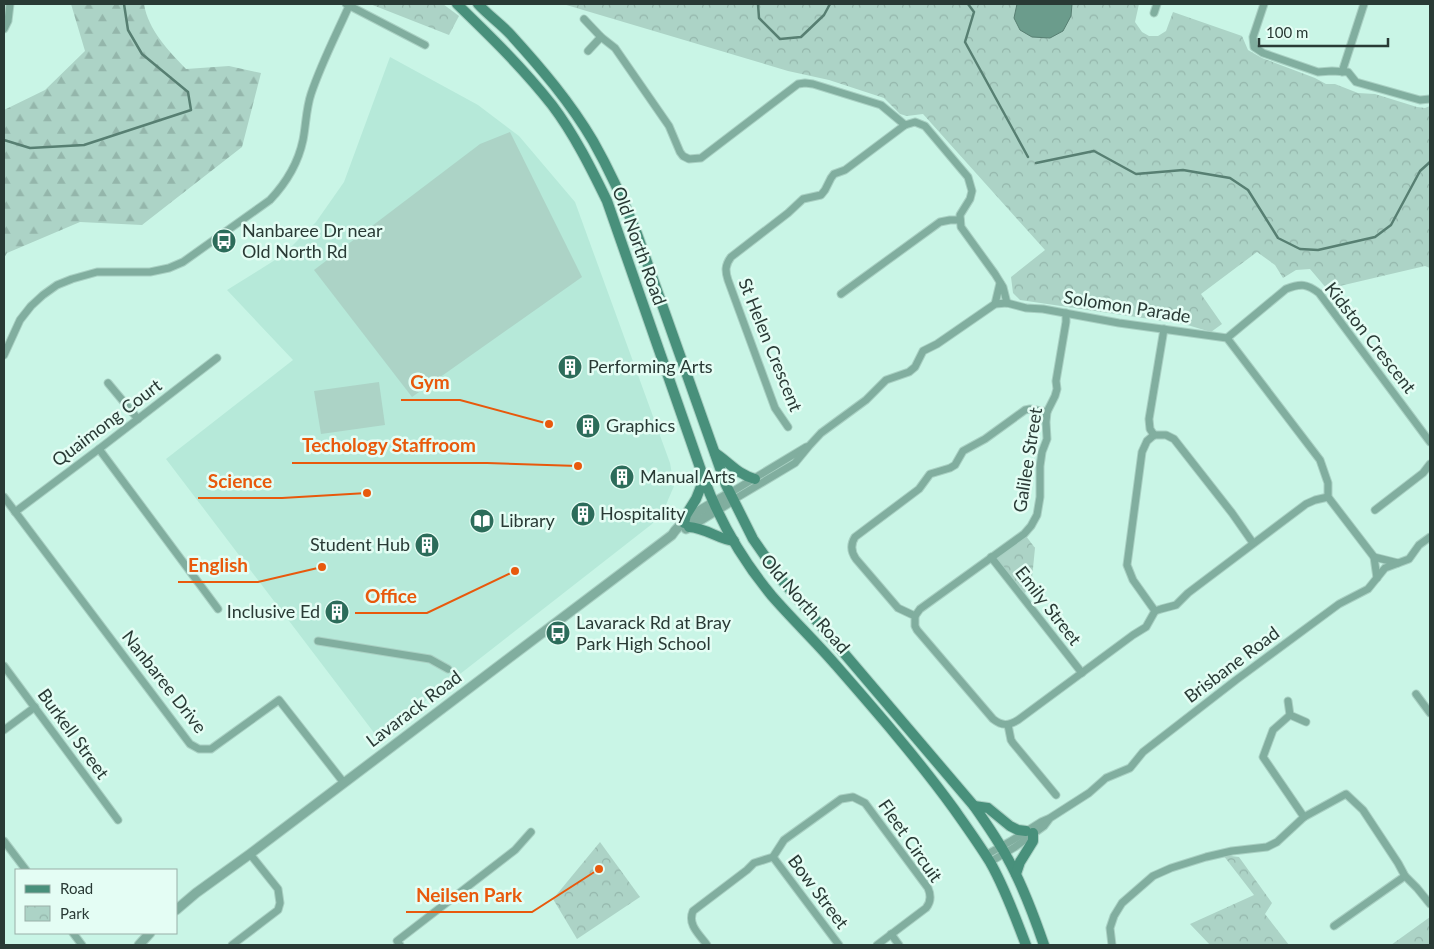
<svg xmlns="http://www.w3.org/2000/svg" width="1434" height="949" font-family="Lato,sans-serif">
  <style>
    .built { fill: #b6e9d9 }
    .forest { fill: url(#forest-firs) }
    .park { fill: url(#park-crowns) }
    .garden { fill: #acd3c6 }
    .water { fill: #6b9c8c; stroke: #577f72 }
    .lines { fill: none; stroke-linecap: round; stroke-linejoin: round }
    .stream { stroke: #577f72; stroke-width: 2.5 }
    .minor-casing { stroke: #a9d0c3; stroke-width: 9 }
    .tertiary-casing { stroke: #a9d0c3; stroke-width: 11 }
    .secondary-casing { stroke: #a9d0c3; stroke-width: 12 }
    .minor { stroke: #81ae9f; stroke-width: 7 }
    .tertiary { stroke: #81ae9f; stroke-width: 9 }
    .secondary { stroke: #48907b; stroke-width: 10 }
    .labels { text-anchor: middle; stroke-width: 5; stroke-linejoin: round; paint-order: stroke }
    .poi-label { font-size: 18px; fill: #293a35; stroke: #e4fdf4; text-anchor: start }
    .street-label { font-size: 18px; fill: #293a35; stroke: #e4fdf4 }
    .leader { fill: none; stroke: #e8590c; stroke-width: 2 }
    .callout-dot { fill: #e8590c; stroke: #e4fdf4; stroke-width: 2 }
    .callout-label { font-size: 19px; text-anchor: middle; font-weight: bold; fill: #e8590c; stroke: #e4fdf4; stroke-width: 5; stroke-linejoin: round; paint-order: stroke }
  </style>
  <defs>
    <pattern id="forest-firs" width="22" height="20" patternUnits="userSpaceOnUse" patternTransform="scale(1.25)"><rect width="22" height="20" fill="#acd3c6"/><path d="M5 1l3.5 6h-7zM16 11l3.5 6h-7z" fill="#94b6ab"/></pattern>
    <pattern id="park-crowns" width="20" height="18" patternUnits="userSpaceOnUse" patternTransform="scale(1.25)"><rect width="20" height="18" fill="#acd3c6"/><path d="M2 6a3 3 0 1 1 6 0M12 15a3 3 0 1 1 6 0" fill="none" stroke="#94b6ab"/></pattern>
  </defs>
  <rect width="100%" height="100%" fill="#c9f5e6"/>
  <!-- built -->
  <path class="built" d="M390 57 478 105 519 136 575 202 670 463 674 486 665 507 652 524 378 738 166 459 293 360 227 290 283 255 316 222 344 182Z"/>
  <!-- forest -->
  <path class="forest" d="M71 4H144C148 30 169 51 186 69L229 66 261 73 242 147 142 225 80 222 7 253 4 258V110L45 90 85 51Z"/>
  <!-- park -->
  <g class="park">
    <path d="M370 4H443L459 16 449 35Z"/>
    <path d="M563 4H1139L1135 22 1142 32 1149 36H1158L1166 31 1173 12 1242 36 1248 50 1262 58 1315 78 1326 84H1335L1358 93 1375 94 1417 107 1425 108 1430 106V268L1425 266 1327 289 1310 269 1296 270 1283 278 1275 265 1257 252 1201 294 1222 324 1211 332 1184 324 1020 300 1013 293 1011 277 1045 250 923 114 907 116 900 114 884 98 829 80 788 71Z"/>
    <path d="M1026 536 1035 548 1031 588 1023 594 995 558Z"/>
    <path d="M600 842 640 897 577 939 553 899Z"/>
    <path d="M1223 855 1239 857 1272 903 1265 914 1289 945H1210L1190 924 1254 895Z"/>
    <path d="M1430 917V945H1391Z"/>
  </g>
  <!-- garden -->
  <g class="garden">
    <path d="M510 132 582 277 412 397 314 270 480 144Z"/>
    <path d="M379 382 385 425 321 434 314 391Z"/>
  </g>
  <!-- water -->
  <path class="water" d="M1017 4H1072L1071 16 1063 31 1050 38 1032 37 1020 30 1014 18Z"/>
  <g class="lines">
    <!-- stream -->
    <g class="stream">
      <path d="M758 4 759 18 780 39 801 37 824 15 830 4"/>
      <path d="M968 4 974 12 965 42 1028 157"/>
      <path d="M4 140 30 148 84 145 191 110 188 92 142 54 128 30 124 4"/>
      <path d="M1036 163 1094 151 1136 174 1183 170 1230 178 1248 190 1278 238 1300 249 1318 250 1375 237 1391 225 1420 171 1430 162"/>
    </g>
    <defs>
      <g id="minor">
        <path d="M346 4 425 45"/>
        <path d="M1264 4 1253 37 1254 47 1263 53 1318 72 1332 71 1348 72 1356 82 1420 100 1430 99"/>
        <path d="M1154 13 1157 4"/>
        <path d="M584 19 601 37 615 48 669 126 680 152 683 156 689 159 701 158 798 84 805 83 813 84 881 105 905 125"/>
        <path d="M4 29 8 21 10 4"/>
        <path d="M588 51 601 37"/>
        <path d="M1342 72 1364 4"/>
        <path d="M841 294 940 222 950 220H960"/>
        <path d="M995 304 1000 283"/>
        <path d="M1227 338 1286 289C1301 283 1307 284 1319 293L1430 442"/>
        <path d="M4 355 20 320 31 306 43 295 57 285 72 279 97 272H150L169 268 183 262 270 200C287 182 298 164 303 140 306 125 306 109 311 94 321 64 336 35 349 6"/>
        <path d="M108 383 138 419"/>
        <path d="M1047 412 1030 409 1025 410 985 439 963 451 955 465 950 468 930 474 919 489 855 537C850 545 851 552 856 559L898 608 915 616V626L917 630 993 719C1002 726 1008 726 1018 720L1133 635 1146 627 1155 611 1161 609 1176 605 1188 593 1306 504 1315 500 1328 497"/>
        <path d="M788 427 775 408 728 280C725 271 725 265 731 257L788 213 803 199 821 195 825 190 831 178 834 174 845 170 905 125 915 122 925 126 968 177 972 191 970 199 960 215 961 227 995 274 1003 287 1007 303"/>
        <path d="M1154 435 1147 441 1142 452 1127 565 1133 580 1155 611"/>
        <path d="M1154 435H1166L1174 439 1232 513 1253 543"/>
        <path d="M1154 435 1150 429 1149 419 1164 329"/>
        <path d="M99 449 218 609"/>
        <path d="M730 493 806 447"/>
        <path d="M4 497 190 744 199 749H211L279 700 344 783"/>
        <path d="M733 500 795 463 809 446 821 433 866 400 886 380 909 372 915 367 923 351 937 344 995 304 1007 303 1026 308 1043 309 1119 323 1227 338 1320 460 1328 483V497L1374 557 1377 578"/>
        <path d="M1375 510 1423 473 1430 464"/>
        <path d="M15 512 99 449 217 358"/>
        <path d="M991 557 1082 673"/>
        <path d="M1374 557 1398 563"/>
        <path d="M915 616 920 609 1024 534 1031 526 1037 515 1040 497V466L1042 452 1047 439 1046 422 1047 412 1055 396 1057 389 1056 381 1066 322V313"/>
        <path d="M318 641 430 659 448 669"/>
        <path d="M4 666 118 820"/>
        <path d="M1416 694 1430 713"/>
        <path d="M1288 701 1290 715 1306 722"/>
        <path d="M1290 715 1273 730 1263 757 1304 817"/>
        <path d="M1008 725 1011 740 1013 743 1056 795"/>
        <path d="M4 730 35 707"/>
        <path d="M4 841 26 870"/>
        <path d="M986 855 1011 841 1041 822 1048 819"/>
        <path d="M773 857 839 945"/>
        <path d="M990 862 1015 847 1044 826 1050 818 1089 793 1106 778 1130 768 1143 752 1236 680 1339 604 1368 589 1385 568 1409 559 1419 545 1430 537"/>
        <path d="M1334 926 1405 876"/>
        <path d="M73 933 82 945"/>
        <path d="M891 934 899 945"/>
        <path d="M232 945 278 910 280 903 278 889 250 854"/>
        <path d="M400 945 397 941 515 850 531 832"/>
        <path d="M707 945C700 935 687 925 693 911L747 870 754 863 773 857 784 840 841 799 853 797 865 803 928 888C931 895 931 902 926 908L877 945"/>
        <path d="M1112 945 1110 928 1114 916 1122 903 1153 876 1171 868 1206 857 1232 851 1267 847 1277 842 1304 817 1346 794 1363 810 1398 863 1405 876 1417 888 1430 904"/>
      </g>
      <g id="tertiary">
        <path d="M686 529 733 500"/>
        <path d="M176 910 196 893 250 854 672 535C683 517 712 504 730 493"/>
        <path d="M139 945 150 933"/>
      </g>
      <g id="secondary">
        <path d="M457 4C490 36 523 68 552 105 574 134 591 168 607 201L704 479C720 522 743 561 772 596 792 619 814 640 834 663 875 710 917 758 954 809 966 826 979 844 990 862 1005 888 1015 917 1026 945"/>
        <path d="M478 4C488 15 501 24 511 35 541 68 570 102 593 141 610 171 624 202 637 234L726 485 753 539 781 579 974 806C986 823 998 840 1008 859 1023 886 1034 916 1044 945"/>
        <path d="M715 453C730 463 737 474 755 479"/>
        <path d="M684 523 686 515 696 499 704 479"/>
        <path d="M689 527C706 528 718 539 734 541"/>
        <path d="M974 806 988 808 1010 826 1018 830 1026 831"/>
        <path d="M1016 874 1020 862 1033 841V833"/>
      </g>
    </defs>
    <!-- minor casing -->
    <use href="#minor" class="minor-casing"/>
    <!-- tertiary casing -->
    <use href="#tertiary" class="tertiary-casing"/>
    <!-- secondary casing -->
    <use href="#secondary" class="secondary-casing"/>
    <!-- minor -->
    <use href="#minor" class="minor"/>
    <!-- tertiary -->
    <use href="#tertiary" class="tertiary"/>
    <!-- secondary -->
    <use href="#secondary" class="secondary"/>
  </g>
  <!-- icons -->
  <defs>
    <symbol id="bus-disc" viewBox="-11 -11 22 22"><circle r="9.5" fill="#2c6c5a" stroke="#e4fdf4"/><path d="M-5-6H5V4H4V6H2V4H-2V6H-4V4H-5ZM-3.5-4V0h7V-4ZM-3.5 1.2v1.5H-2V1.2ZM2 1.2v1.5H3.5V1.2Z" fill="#fff"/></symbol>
    <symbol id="building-disc" viewBox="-11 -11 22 22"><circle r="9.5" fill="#2c6c5a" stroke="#e4fdf4"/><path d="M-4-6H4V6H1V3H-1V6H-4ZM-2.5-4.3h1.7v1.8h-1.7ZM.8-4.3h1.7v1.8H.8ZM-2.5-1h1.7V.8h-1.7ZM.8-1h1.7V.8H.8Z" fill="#fff"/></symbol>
    <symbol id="library-disc" viewBox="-11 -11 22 22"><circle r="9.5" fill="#2c6c5a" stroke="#e4fdf4"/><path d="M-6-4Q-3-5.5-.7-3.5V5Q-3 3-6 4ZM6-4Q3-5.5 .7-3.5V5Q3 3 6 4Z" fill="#fff"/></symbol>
  </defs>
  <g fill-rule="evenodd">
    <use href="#bus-disc" x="210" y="227" width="28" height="28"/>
    <use href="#building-disc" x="556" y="353" width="28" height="28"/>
    <use href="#building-disc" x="574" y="412" width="28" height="28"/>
    <use href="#building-disc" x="608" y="463" width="28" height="28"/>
    <use href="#building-disc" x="569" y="500" width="28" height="28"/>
    <use href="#library-disc" x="468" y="507" width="28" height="28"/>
    <use href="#building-disc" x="413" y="531" width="28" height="28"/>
    <use href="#building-disc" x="323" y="598" width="28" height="28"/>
    <use href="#bus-disc" x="544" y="619" width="28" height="28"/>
  </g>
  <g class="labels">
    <!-- poi labels -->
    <g class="poi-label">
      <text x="242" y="237">Nanbaree Dr near<tspan x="242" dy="21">Old North Rd</tspan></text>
      <text x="588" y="373">Performing Arts</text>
      <text x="606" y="432">Graphics</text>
      <text x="640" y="483">Manual Arts</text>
      <text x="600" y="520">Hospitality</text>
      <text x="500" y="527">Library</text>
      <text x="410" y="551" text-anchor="end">Student Hub</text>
      <text x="320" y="618" text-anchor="end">Inclusive Ed</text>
      <text x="576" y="629">Lavarack Rd at Bray<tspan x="576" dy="21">Park High School</tspan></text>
    </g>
    <!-- street labels -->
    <g class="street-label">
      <text transform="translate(639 246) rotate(70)" y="6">Old North Road</text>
      <text transform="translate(1127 307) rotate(9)" y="6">Solomon Parade</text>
      <text transform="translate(1370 338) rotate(52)" y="6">Kidston Crescent</text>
      <text transform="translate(770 345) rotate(68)" y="6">St Helen Crescent</text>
      <text transform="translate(107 423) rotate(-37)" y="6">Quaimong Court</text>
      <text transform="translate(1028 460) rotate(-81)" y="6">Galilee Street</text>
      <text transform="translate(805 604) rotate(49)" y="6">Old North Road</text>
      <text transform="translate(1048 606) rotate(52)" y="6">Emily Street</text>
      <text transform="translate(1232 665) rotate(-37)" y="6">Brisbane Road</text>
      <text transform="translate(164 682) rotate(52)" y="6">Nanbaree Drive</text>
      <text transform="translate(414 709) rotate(-37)" y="6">Lavarack Road</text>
      <text transform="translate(73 734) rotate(54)" y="6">Burkell Street</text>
      <text transform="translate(910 841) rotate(55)" y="6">Fleet Circuit</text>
      <text transform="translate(818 892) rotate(53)" y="6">Bow Street</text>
    </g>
  </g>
  <!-- callouts -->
  <path class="leader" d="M549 424L460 400H401M578 466L487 463H292M367 493L282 498H198M322 567L258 582H178M515 571L427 613H355M599 869L532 912H406"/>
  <g class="callout-dot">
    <circle cx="549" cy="424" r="5"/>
    <circle cx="578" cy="466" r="5"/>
    <circle cx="367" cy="493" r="5"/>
    <circle cx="322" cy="567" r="5"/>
    <circle cx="515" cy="571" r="5"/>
    <circle cx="599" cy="869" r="5"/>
  </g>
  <g class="callout-label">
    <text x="430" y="389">Gym</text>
    <text x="389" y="452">Techology Staffroom</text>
    <text x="240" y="488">Science</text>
    <text x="218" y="572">English</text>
    <text x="391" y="603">Office</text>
    <text x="469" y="902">Neilsen Park</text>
  </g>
  <!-- border -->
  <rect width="1434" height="949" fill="none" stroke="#293a35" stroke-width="10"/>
  <!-- legend -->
  <rect x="15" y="869" width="162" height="65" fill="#e4fdf4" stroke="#99afa8"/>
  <rect x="25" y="885" width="25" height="8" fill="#48907b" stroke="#99afa8"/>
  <text x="60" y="894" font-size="15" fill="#293a35">Road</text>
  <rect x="25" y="906" width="25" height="15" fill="url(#park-crowns)" stroke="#99afa8"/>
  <text x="60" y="919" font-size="15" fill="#293a35">Park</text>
  <!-- scale -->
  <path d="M1259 38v8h129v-8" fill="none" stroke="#293a35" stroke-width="2.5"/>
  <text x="1266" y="38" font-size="15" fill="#293a35" stroke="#e4fdf4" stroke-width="4" paint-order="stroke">100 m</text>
</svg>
